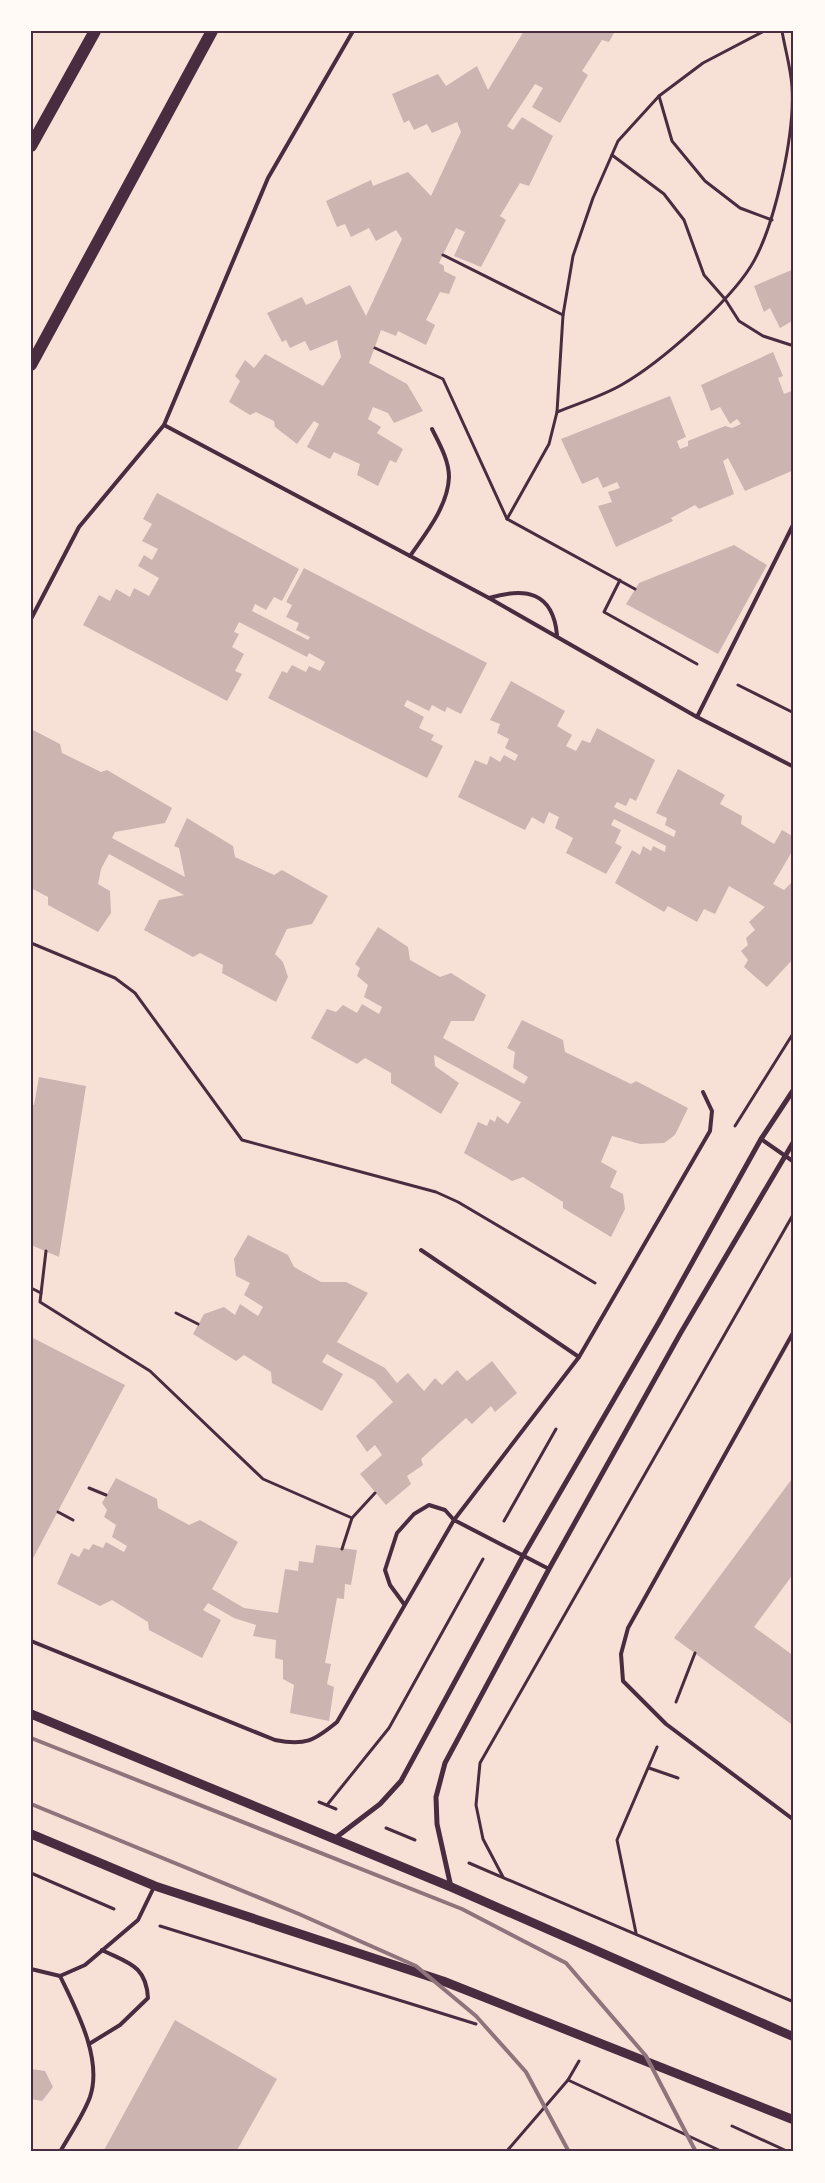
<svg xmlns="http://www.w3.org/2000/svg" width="825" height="2183" font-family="Quicksand,sans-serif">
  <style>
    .building { fill: #ccb4b1 }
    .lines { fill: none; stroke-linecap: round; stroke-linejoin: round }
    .path { stroke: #4a2c40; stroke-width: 3 }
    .service { stroke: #4a2c40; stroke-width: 4 }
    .minor { stroke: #4a2c40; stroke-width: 5 }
    .tertiary { stroke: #4a2c40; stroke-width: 9 }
    .primary { stroke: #4a2c40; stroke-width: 12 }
    .rail { stroke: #8f747c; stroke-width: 4 }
    .neatline { fill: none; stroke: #4a2c40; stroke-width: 2 }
  </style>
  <rect width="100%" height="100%" fill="#f7e1d7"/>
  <!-- building -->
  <g class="building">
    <path d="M524 31H615L609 42 602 40 582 71 588 75 560 123 532 107 543 88 535 84 507 126 513 130 522 117 553 136 529 186 520 183 500 216 506 220 481 267 454 256 465 232 456 228 439 263 444 266V271L456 277 449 294 440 292 426 320 435 325 426 345 398 331 396 336 381 330 369 363 407 384 423 411 394 423 388 413 373 407 368 419 381 427 377 433 403 449 396 463 390 460 378 486 357 475 360 464 334 452 330 459 307 447 319 424 314 421 297 444 275 427 274 421 256 412 250 415 229 402 240 381 235 376 245 360 254 368 265 354 323 386 341 357 337 340 310 351 305 341 290 348 286 340 282 342 267 313 302 297 306 305 350 285 366 316 402 239 396 230 376 241 369 228 351 237 345 224 337 227 326 201 371 180 373 186 408 172 431 196 461 132 457 122 432 133 427 124 414 130 409 120 404 123 392 94 438 74 446 86 477 66 488 90Z"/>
    <path d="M794 269V320L780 328 770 308 764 312 754 286Z"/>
    <path d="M773 352 783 376 778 378 784 394 794 390V470L745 491 728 458 723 461 734 494 699 509 695 505 671 518 673 521 616 547 598 506 612 502 608 492 620 488 617 482 603 488 598 477 582 484 561 439 670 396 686 437 677 441 680 449 688 446V441L725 426 732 428 741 424 737 419 730 424 720 407 711 411 701 385Z"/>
    <path d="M157 493 299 569 282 601 274 597 266 610 255 604 252 611 308 640 310 637 296 630 299 623 286 617 292 605 286 602 304 568 487 663 461 714 447 707 445 712 432 705 429 711 407 700 404 706 424 717 419 728 434 735 431 740 443 746 427 778 268 698 282 671 287 673 292 665 306 672 309 666 320 671 325 662 309 653 307 657 239 622 234 632 239 634 232 647 244 654 235 671 242 674 227 701 83 625 99 595 110 601 116 589 130 597 134 588 149 596 159 578 138 566 144 555 152 560 158 549 142 541 152 524 143 519Z"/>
    <path d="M734 545 767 565 718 654 626 604 639 583Z"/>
    <path d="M511 681 565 711 557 726 572 735 566 746 576 751 582 740 590 743 597 728 655 760 636 801 630 798 626 806 617 802 614 807 674 837 676 831 665 825 667 818 656 813 678 769 725 795 720 804 742 816 741 824 774 844 782 830 794 837V848L773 884 784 890 794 880V958L767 987 744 967 748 960 741 951 748 945 746 938 755 930 749 922 765 907 729 886 715 914 704 909 697 922 668 906 664 912 615 883 632 850 640 855 643 846 651 851 653 846 665 852 666 846 614 819 611 825 621 830 615 843 622 847 606 874 566 853 573 838 555 828 559 817 549 812 544 824 532 817 525 830 458 797 475 760 487 765 490 756 500 762 504 755 515 761 518 755 505 748 509 739 497 733 500 724 490 720Z"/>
    <path d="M31 729 60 744 62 753 101 772 107 770 172 808 165 823 115 832 112 838 185 877 179 848 174 846 187 818 233 846 235 857 274 875 282 870 328 896 312 924 287 929 275 954 283 962 288 977 276 1002 222 973 223 965 200 953 193 957 144 930 159 900 184 895 109 854 101 869 98 884 110 891 111 913 98 932 48 905V897L31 888Z"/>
    <path d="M378 927 408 947 410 960 440 977 451 973 486 995 474 1021H451L443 1038 524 1084 528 1077 513 1068 515 1052 507 1048 522 1020 563 1040 565 1052 631 1084 636 1081 688 1108 675 1135 664 1143 640 1144 612 1136 601 1162 617 1171 610 1187 623 1194 625 1209 611 1237 563 1208V1202L523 1177 512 1181 464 1153 478 1122 487 1126 490 1119 495 1122 497 1116 508 1124 521 1102 434 1055 435 1066 459 1083 441 1114 391 1083V1073L365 1058 357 1064 311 1038 327 1009 336 1012 343 1005 357 1013 362 1004 379 1014 382 1007 364 997 368 985 357 976 360 968 355 964Z"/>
    <path d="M39 1077 86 1086 59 1257 31 1245V1104L34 1105Z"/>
    <path d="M248 1235 288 1255 294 1267 321 1282H346L368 1293 337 1342 385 1368 397 1383 408 1373 424 1391 435 1378 442 1385 457 1370 467 1381 492 1361 517 1393 495 1412 491 1406 472 1424 466 1418 421 1459 423 1465 407 1476 411 1484 386 1505 360 1474 382 1455 375 1445 367 1452 356 1436 393 1402 374 1380 327 1354 322 1362 343 1374 322 1411 272 1383 271 1372 244 1355 236 1361 193 1334 204 1314 224 1307 235 1315 240 1304 258 1316 263 1307 244 1295 250 1283 236 1276 234 1259Z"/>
    <path d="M31 1337 125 1385 31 1562Z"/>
    <path d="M794 1476V1573L754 1627 794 1656V1726L674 1638Z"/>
    <path d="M116 1478 157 1499 158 1508 189 1525 200 1520 238 1542 212 1589 244 1608 278 1613 285 1569 298 1571 299 1561 313 1563 316 1545 357 1550 351 1585 345 1584 344 1599 337 1598 325 1663 331 1664 327 1684 334 1687 329 1721 290 1713 294 1685 283 1679V1660L275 1658 276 1640 253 1636 256 1625 234 1618 208 1603 203 1610 221 1620 202 1658 149 1630 148 1622 112 1600 100 1606 57 1584 71 1553 79 1557 84 1548 89 1550 93 1544 103 1548 106 1542 124 1552 127 1546 112 1537 116 1525 104 1517 107 1510 102 1503Z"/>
    <path d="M175 2020 277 2079 236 2152H103Z"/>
    <path d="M31 2069 45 2071 53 2087 42 2101 31 2099Z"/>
  </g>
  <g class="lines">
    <!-- path -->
    <g class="path">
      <path d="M659 96 672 141 705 181 740 208 772 220"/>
      <path d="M612 155 664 194 684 220 704 275 725 299 739 321 763 336 794 346"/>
      <path d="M443 255 563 315"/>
      <path d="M375 348 443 379 507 519 635 589"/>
      <path d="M557 412C579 403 603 396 623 384 661 362 728 303 751 266 775 227 795 133 792 87 791 69 785 49 782 31"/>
      <path d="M507 519 549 444 557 412 563 315 573 256 593 198 618 141 659 96 703 63 764 31"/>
      <path d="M620 580 604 612 697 664"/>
      <path d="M738 685 794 713"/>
      <path d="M31 943 115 978 135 993 242 1140 436 1192 458 1202 595 1283"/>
      <path d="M735 1126 794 1032"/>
      <path d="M46 1251 40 1302 150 1371 263 1479 352 1518"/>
      <path d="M31 1288 41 1293"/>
      <path d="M176 1313 198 1324"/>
      <path d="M89 1488 106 1495"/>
      <path d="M58 1512 73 1520"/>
      <path d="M504 1521 556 1429"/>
      <path d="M342 1549 352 1518 375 1493"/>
      <path d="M676 1702 695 1653"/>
      <path d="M649 1768 678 1778"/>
      <path d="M319 1802 336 1809"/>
      <path d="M327 1805 389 1728 483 1559"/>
      <path d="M386 1828 415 1840"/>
      <path d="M469 1863 794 2002"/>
      <path d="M31 1873 114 1909"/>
      <path d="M503 1877 483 1839 476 1805 480 1763 794 1213"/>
      <path d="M160 1926 476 2024"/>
      <path d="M636 1933 617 1840 657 1747"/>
      <path d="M568 2080 723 2152"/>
      <path d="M732 2126 789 2152"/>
      <path d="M506 2152 568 2080 579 2061"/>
    </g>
    <!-- service -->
    <g class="service">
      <path d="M164 425 489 598 697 717 794 767"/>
      <path d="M410 556C426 533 448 506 449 477 449 460 439 443 432 429"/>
      <path d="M489 598C526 587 553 592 557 635"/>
      <path d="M31 619 79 527 164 425 268 178 353 31"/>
      <path d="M697 717 794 523"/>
      <path d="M761 1139 794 1162"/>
      <path d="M421 1250 579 1357"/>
      <path d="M794 1331 628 1628 621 1654 623 1681 666 1724 794 1820"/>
      <path d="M404 1604 390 1585 385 1570 397 1533 414 1514 429 1505 445 1510 454 1520 549 1569"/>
      <path d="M31 1641 275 1740C305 1746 314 1741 337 1722L454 1520 579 1357 710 1131 712 1111 703 1092"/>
      <path d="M31 1969 60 1976 85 1965 138 1920 154 1887"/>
      <path d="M60 1976C76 2009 103 2059 90 2097 83 2116 70 2134 60 2152"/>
      <path d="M89 2044 120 2025 148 1998C146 1965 128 1963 102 1950"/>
    </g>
    <!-- minor -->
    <g class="minor">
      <path d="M334 1839 380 1804 401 1781 523 1556 659 1322 761 1139 794 1089"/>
      <path d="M451 1887 437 1824 436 1797 445 1763 549 1569 680 1334 794 1141"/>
    </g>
    <!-- tertiary -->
    <g class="tertiary">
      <path d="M31 1714 451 1887 794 2037"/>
      <path d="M31 1834 155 1886 443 1981 794 2120"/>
    </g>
    <!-- primary -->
    <g class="primary">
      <path d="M31 146 95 31"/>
      <path d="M31 365 212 31"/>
    </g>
    <!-- rail -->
    <g class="rail">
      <path d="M31 1738 462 1909 566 1963 646 2056 696 2152"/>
      <path d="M31 1804 299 1914 416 1966 476 2016 526 2072 569 2152"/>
    </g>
  </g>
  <!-- border -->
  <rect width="825" height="2183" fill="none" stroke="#fffaf5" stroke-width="65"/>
  <rect x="32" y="32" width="760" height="2118" class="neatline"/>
</svg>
